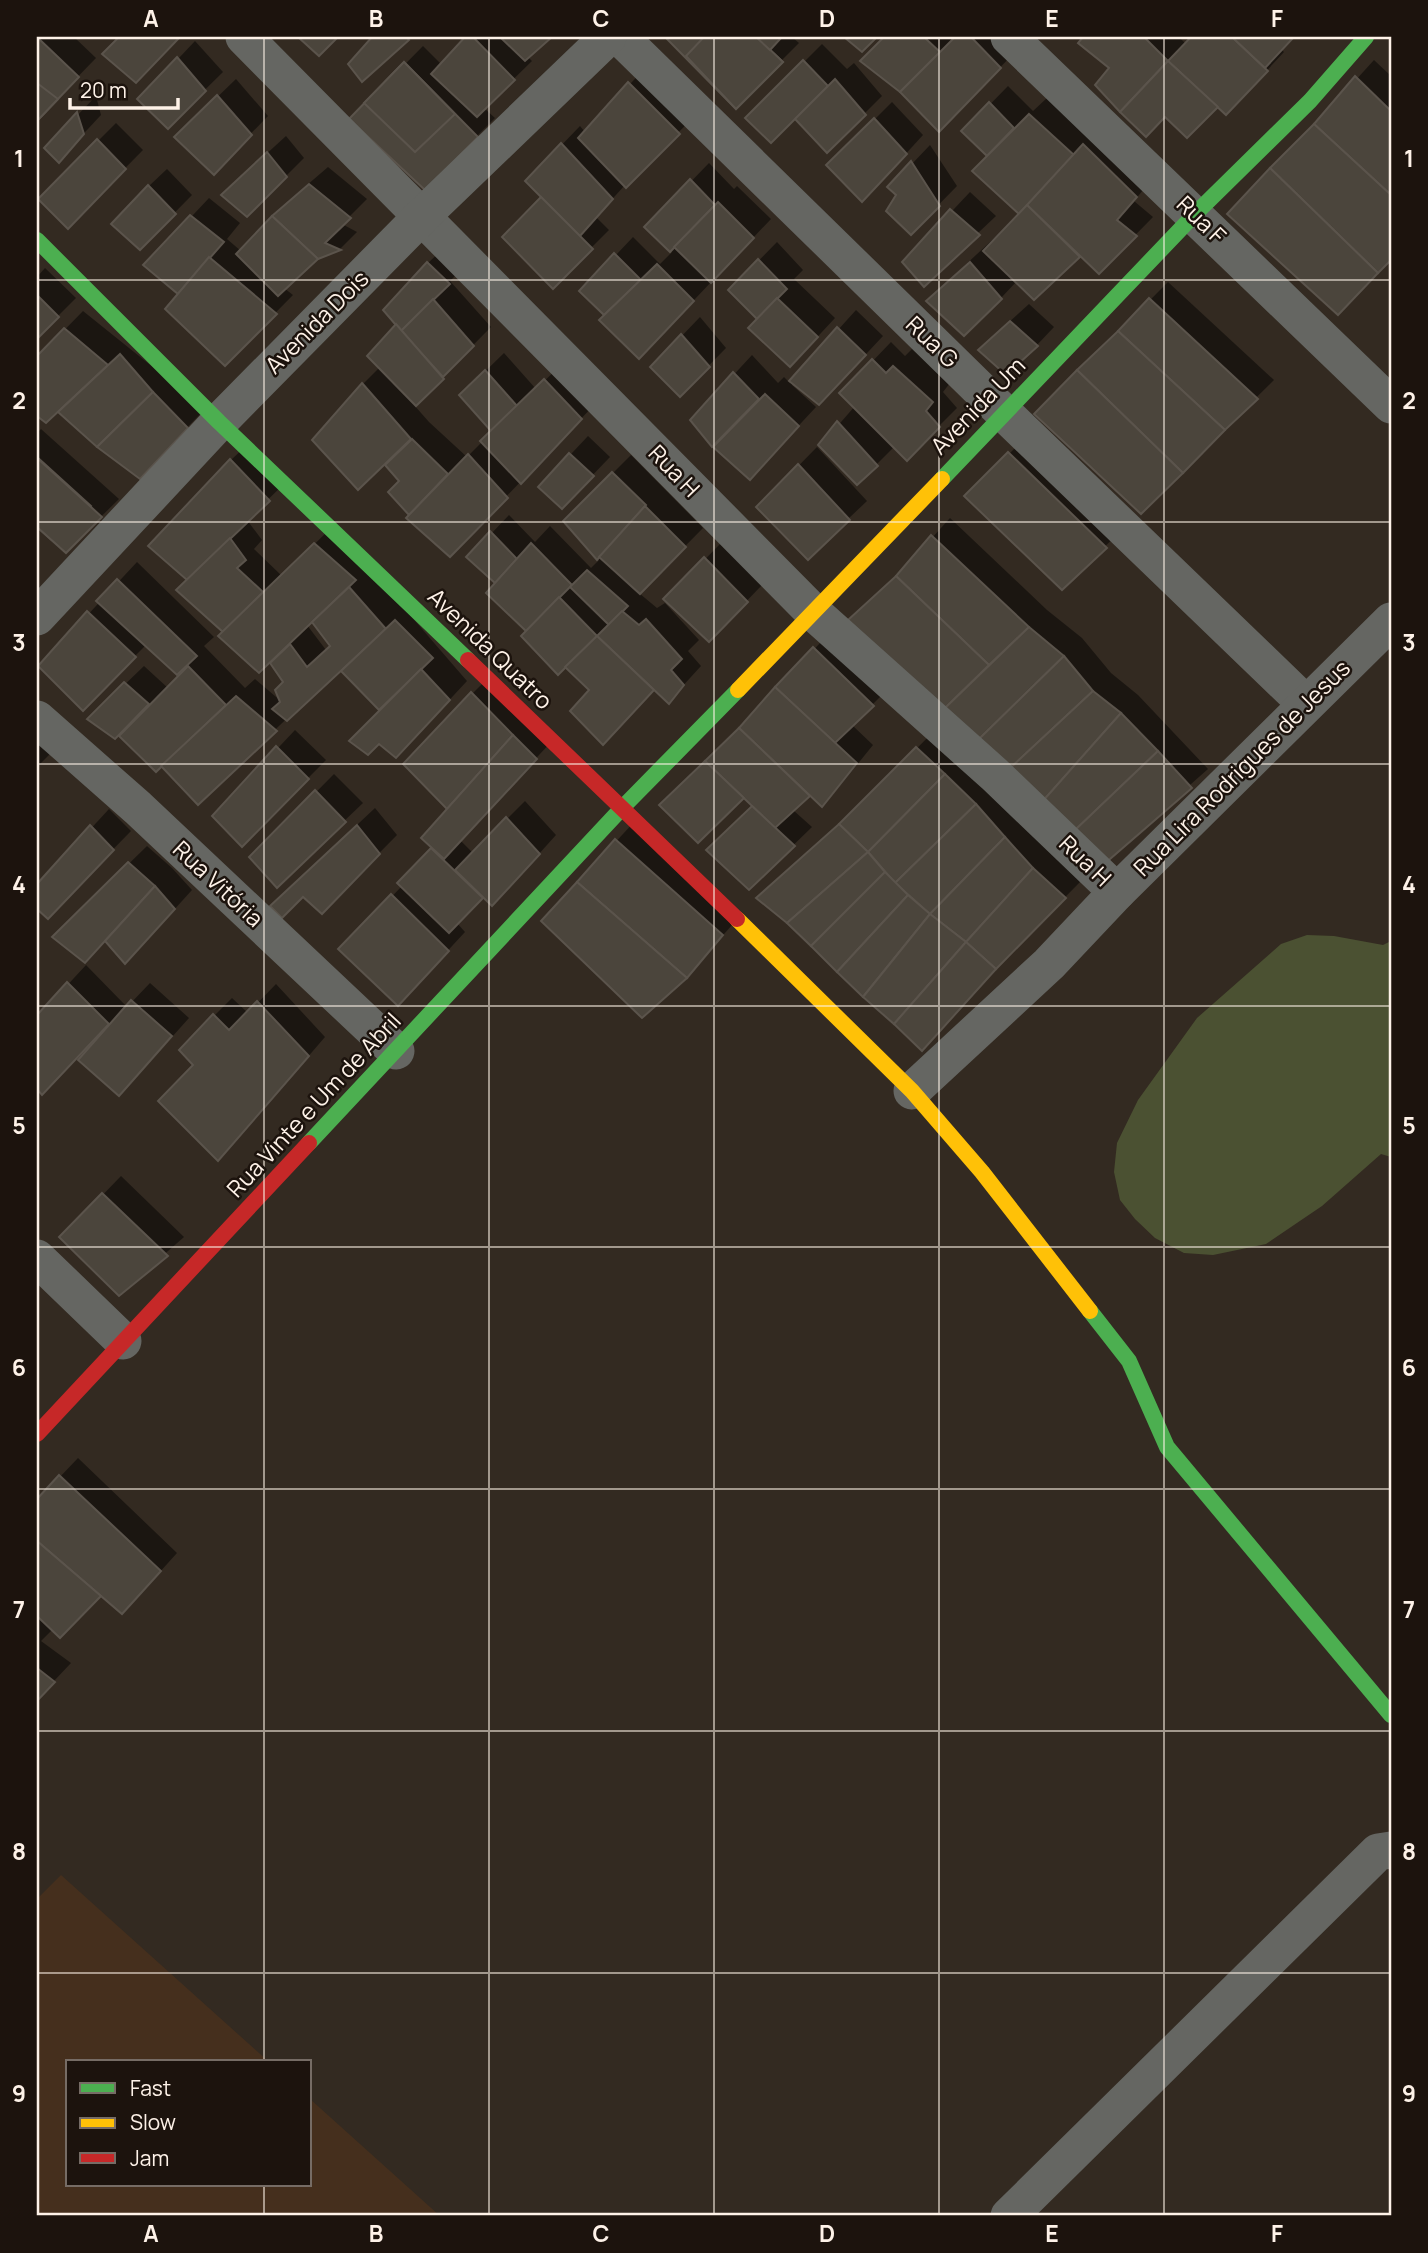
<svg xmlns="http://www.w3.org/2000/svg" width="1428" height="2253" font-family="Manrope,sans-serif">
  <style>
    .built { fill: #452f1d }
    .green { fill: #4b5132 }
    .shadow { fill: #0007; fill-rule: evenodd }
    .building { fill: #4b453c; stroke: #5b544c; stroke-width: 2 }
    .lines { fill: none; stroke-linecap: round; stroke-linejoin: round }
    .street { stroke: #656662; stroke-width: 37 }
    .fast { stroke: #4caf50; stroke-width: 16 }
    .slow { stroke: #ffc107; stroke-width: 16 }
    .jam { stroke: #c62828; stroke-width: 16 }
    .grid { fill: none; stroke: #fef2e8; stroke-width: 2; stroke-opacity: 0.55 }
    .labels { text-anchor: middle; stroke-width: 5; stroke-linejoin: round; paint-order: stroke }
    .street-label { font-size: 23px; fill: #fef2e8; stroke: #1c130d }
    .neatline { fill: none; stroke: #fef2e8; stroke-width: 2.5 }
    .grid-label { font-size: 23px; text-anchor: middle; font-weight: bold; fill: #fef2e8 }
  </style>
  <rect width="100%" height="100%" fill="#332a21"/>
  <!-- built -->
  <path class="built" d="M61 1875 269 2062H68V2185H310V2099L440 2216H37V1899Z"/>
  <!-- green -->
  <path class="green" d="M1307 935 1334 936 1383 945 1391 941V1157L1381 1154 1322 1206 1266 1244 1213 1255 1184 1253 1155 1238 1135 1219 1120 1200 1114 1172 1117 1143 1138 1100 1197 1018 1281 944Z"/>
  <!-- shadow -->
  <g class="shadow">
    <path d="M37 37H74L96 58 37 119Z"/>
    <path d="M467 37H550L527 56 532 61 484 108 495 118 425 188 351 119 423 46 442 65Z"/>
    <path d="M668 37H792L799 43 736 106Z"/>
    <path d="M887 37H1006L1018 49 939 130 901 91 862 61Z"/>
    <path d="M1085 37H1179L1186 44 1193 37H1293L1281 49 1284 52 1244 95 1218 105 1111 67 1081 43Z"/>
    <path d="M195 41 223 72 168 126 178 59Z"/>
    <path d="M822 44 847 69 854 63 882 96 827 151 795 117 748 118Z"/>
    <path d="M1374 60 1391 76V258L1338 313 1315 125Z"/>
    <path d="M647 66 696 115 625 185 596 217 609 230 553 286 543 197 527 181 580 126 585 132Z"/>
    <path d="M236 79 268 116 231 154 176 137Z"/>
    <path d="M1008 86 1033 111 1048 97 1153 178 1134 201 1153 217 1099 272 1080 254 1034 297 1017 281 1001 298 946 283 1021 213 989 156 964 131Z"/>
    <path d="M96 96 101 115 59 160 46 148Z"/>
    <path d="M892 102 923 135 880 182 829 165Z"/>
    <path d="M116 123 143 150 68 226 40 199Z"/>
    <path d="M286 136 304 158 247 215 241 177Z"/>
    <path d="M930 145 957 186 911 233 899 194 890 187Z"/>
    <path d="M709 163 734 189 737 186 771 219 657 339 607 315 582 291 633 237 660 264 672 252 647 227Z"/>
    <path d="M328 167 367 199 342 224 357 232 340 249 317 258 284 288 293 295 225 364 180 293 146 265 209 198 240 223 227 239 241 251 292 198Z"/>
    <path d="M167 169 192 195 140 248 149 186Z"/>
    <path d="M970 192 996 216 924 284 904 262Z"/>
    <path d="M777 242 803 270 794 279 835 318 808 347 730 290Z"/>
    <path d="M446 246 466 265 450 281 491 327 414 405 429 422 467 457 493 431 461 395 504 353 536 389 563 363 599 400 450 555 412 515 402 481 385 462 363 384 380 367 428 263Z"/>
    <path d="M45 268 76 298 37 337V277Z"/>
    <path d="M1168 282 1274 380 1141 511 1037 414Z"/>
    <path d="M1029 304 1054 327 1037 345 998 332Z"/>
    <path d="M856 310 883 336 837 385 794 382 792 385 816 407 750 478 713 446 692 420 752 355 778 383 784 377 790 383Z"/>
    <path d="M83 311 205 409 140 476 99 445 58 410 46 421 37 413V358Z"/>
    <path d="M700 317 726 348 680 395 652 367Z"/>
    <path d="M891 342 905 356 912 349 950 383 943 392 957 408 907 458 895 446 876 465 821 445 855 406 842 393Z"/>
    <path d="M41 429 119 499 66 551 37 524V433Z"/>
    <path d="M588 436 610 457 562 507 540 487Z"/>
    <path d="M1027 436 1123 529 1062 588 967 496Z"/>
    <path d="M249 443 286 482 247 520 262 540 254 549 282 576 333 526 467 681 414 738 382 710 340 668 198 803 162 764 156 769 118 733 89 719 144 666 168 688 180 676 146 645 83 708 40 666 137 562 214 637 204 646 245 688 255 679 282 702 285 682 270 660 225 632 189 580 231 460ZM312 620 332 645 326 650 307 625Z"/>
    <path d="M817 447 867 501 808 557 758 507Z"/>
    <path d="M631 455 703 528 639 593 657 608 665 603 699 640 688 651 701 666 669 701 655 688 621 725 591 690 528 631 497 583 469 557 509 515 535 542 550 526 591 568 599 560 565 521Z"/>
    <path d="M950 518 1047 610 1082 638 1111 673 1138 695 1208 769 1103 862 850 620 904 569Z"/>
    <path d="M723 541 764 583 709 640 666 599Z"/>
    <path d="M832 630 890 687 852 725 873 745 839 787 821 805 810 794 793 810 812 827 749 888 754 806 744 796 662 805 745 724Z"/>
    <path d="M490 676 553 740 460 840 473 853 525 801 556 835 510 886 484 895 457 923 465 932 416 985 341 949 402 886 399 883 434 847 450 809 472 694Z"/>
    <path d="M295 730 326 760 242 845 214 816Z"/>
    <path d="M935 730 1083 879 1014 949 788 922 857 809Z"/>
    <path d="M37 732 54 750 37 767Z"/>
    <path d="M334 774 363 803 277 885 252 857Z"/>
    <path d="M375 808 397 835 321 912 303 894 290 888Z"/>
    <path d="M109 809 131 831 48 916 37 906V887Z"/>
    <path d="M634 822 740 916 686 977 543 921Z"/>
    <path d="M147 846 172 868 192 890 143 944 54 937Z"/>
    <path d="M86 965 127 1007 150 983 189 1018 137 1076 89 1044 42 1093 37 1087V1018Z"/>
    <path d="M276 984 325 1037 236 1140 195 1065 214 1016 232 998 248 1013Z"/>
    <path d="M121 1176 184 1237 119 1294 62 1237Z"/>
    <path d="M78 1458 177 1553 140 1594H101L60 1636 53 1629 41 1641 71 1663 37 1699V1501Z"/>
  </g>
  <!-- building -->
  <g class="building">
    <path d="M37 37 79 77 37 121Z"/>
    <path d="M119 37H180L136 83 102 54Z"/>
    <path d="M298 37H338L319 56Z"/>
    <path d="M372 37H406L409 40 362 82 348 64Z"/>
    <path d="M465 37H473L515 80 477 117 431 74Z"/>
    <path d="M500 37H552L525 61Z"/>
    <path d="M665 37H756L783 62 736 109Z"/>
    <path d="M704 37H757L783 62 736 109 686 56Z"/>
    <path d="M756 37H782L770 50Z"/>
    <path d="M844 37H877L862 52Z"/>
    <path d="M884 37H924L940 52 900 92 860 61Z"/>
    <path d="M955 37H971L1001 68 939 132 900 92Z"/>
    <path d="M1083 37H1144L1168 61 1120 112 1095 85 1109 68 1078 43Z"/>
    <path d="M1191 37H1232L1268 71 1226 115 1168 61Z"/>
    <path d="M1232 37H1294L1265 68Z"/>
    <path d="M177 57 206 91 168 129 137 99Z"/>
    <path d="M803 60 828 86 771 143 745 118Z"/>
    <path d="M1168 61 1218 107 1187 138 1165 117 1146 137 1120 112Z"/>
    <path d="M404 62 478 137 425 190 349 119Z"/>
    <path d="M404 62 455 114 415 152 364 103Z"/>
    <path d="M1355 76 1391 111V195L1314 124Z"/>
    <path d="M835 79 866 115 827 153 795 119Z"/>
    <path d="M628 82 680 134 626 188 578 138Z"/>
    <path d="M37 83 58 99 37 121Z"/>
    <path d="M217 95 252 135 214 175 174 137Z"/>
    <path d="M989 102 1014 128 987 156 961 131Z"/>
    <path d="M77 112 84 134 59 163 44 148Z"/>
    <path d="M1029 114 1074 155 1019 214 972 171Z"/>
    <path d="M874 118 907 154 862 202 826 165Z"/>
    <path d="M1314 124 1391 195V260L1378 273 1270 168Z"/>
    <path d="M97 139 126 169 68 229 38 199Z"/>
    <path d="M561 143 613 199 580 236 525 181Z"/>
    <path d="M1083 144 1137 197 1117 220 1137 236 1099 274 1027 205Z"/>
    <path d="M267 152 287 177 247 217 221 195Z"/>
    <path d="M911 161 940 206 911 235 886 211 896 195 887 187Z"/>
    <path d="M1270 168 1378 273 1338 315 1227 214Z"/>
    <path d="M690 179 715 205 670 252 644 227Z"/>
    <path d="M309 184 351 218 325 243 341 250 318 259 272 216Z"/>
    <path d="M148 185 176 214 140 250 111 224Z"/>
    <path d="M541 197 593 249 553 289 502 237Z"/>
    <path d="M718 202 754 238 711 283 674 247Z"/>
    <path d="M1027 205 1080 257 1034 300 983 251Z"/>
    <path d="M950 209 980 235 924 287 902 262Z"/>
    <path d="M190 215 224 242 178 294 143 265Z"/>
    <path d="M272 216 318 259 278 296 236 254Z"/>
    <path d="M614 253 641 280 604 315 579 291Z"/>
    <path d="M209 257 277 314 225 366 165 309Z"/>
    <path d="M758 259 787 289 757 319 728 290Z"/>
    <path d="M427 262 450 284 401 331 383 310Z"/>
    <path d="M970 262 1002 299 964 336 926 301Z"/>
    <path d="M657 264 694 301 639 359 599 320Z"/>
    <path d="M37 295 59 317 37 339Z"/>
    <path d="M777 298 818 337 790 367 748 328Z"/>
    <path d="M1149 298 1258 399 1225 430 1118 331Z"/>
    <path d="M433 299 474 346 443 377 401 331Z"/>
    <path d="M1010 321 1038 346 1006 375 978 350Z"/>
    <path d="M396 324 444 379 416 406 367 356Z"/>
    <path d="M837 327 866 355 819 405 789 381Z"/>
    <path d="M64 328 108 365 46 423 37 416V356Z"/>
    <path d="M1118 331 1225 430 1183 473 1077 370Z"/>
    <path d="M681 334 710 367 680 397 650 367Z"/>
    <path d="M120 354 153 392 97 447 58 412Z"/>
    <path d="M872 359 886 373 893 366 933 402 926 411 940 427 907 461 839 393Z"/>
    <path d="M485 370 517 406 491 431 459 395Z"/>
    <path d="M1077 370 1183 473 1141 514 1034 414Z"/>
    <path d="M733 372 759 399 712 447 690 420Z"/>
    <path d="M544 379 582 419 521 484 480 441Z"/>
    <path d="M362 383 411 439 358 490 312 440Z"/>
    <path d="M153 392 188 428 140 479 97 447Z"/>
    <path d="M765 394 799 426 750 480 713 447Z"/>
    <path d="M837 421 878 466 857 485 818 445Z"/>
    <path d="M412 439 448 474 409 515 388 492 399 481 385 465Z"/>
    <path d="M1008 452 1107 548 1062 590 964 496Z"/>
    <path d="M569 453 594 476 562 509 538 487Z"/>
    <path d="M468 454 508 498 450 557 406 518Z"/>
    <path d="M37 457 91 506 54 542 37 527Z"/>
    <path d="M37 458 102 517 66 553 37 527Z"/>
    <path d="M230 459 270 501 187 580 148 546Z"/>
    <path d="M798 464 850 520 808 560 756 507Z"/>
    <path d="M612 472 646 505 597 560 563 521Z"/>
    <path d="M645 506 686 547 640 594 599 557Z"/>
    <path d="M490 531 517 559 495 583 466 557Z"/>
    <path d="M931 535 1029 627 989 665 896 576Z"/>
    <path d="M230 538 246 560 237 568 263 592 223 632 176 590Z"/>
    <path d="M314 543 356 580 259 673 218 636Z"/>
    <path d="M531 543 572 585 526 631 486 593Z"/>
    <path d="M704 557 748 602 709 642 663 599Z"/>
    <path d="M587 570 628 606 609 625 570 587Z"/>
    <path d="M896 576 989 665 943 710 848 620Z"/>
    <path d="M117 579 197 656 177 675 96 601Z"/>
    <path d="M349 587 386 629 287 721 272 709 280 702 275 690 283 682 270 663 290 644 307 667 330 646 312 622Z"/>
    <path d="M559 597 597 636 558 675 521 636Z"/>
    <path d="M87 611 136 657 83 711 38 666Z"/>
    <path d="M622 611 639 625 646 619 682 659 671 670 684 685 669 704 597 636Z"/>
    <path d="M395 620 433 658 379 710 341 671Z"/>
    <path d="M1029 627 1064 656 976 742 943 710Z"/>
    <path d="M597 636 654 690 603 745 570 711 589 690 565 667Z"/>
    <path d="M813 647 874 706 835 743 775 687Z"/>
    <path d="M1064 656 1093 691 1007 771 976 742Z"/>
    <path d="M188 666 226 705 156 772 119 736Z"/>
    <path d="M421 669 450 700 396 758 379 744 368 755 349 741Z"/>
    <path d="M124 682 149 704 115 739 87 719Z"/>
    <path d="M775 687 857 763 822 807 739 728Z"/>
    <path d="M1093 691 1121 713 1042 802 1007 771Z"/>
    <path d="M471 692 513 735 447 809 403 764Z"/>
    <path d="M236 696 277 731 198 805 161 766Z"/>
    <path d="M1121 713 1158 751 1073 832 1042 802Z"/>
    <path d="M739 728 810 796 775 828 705 761Z"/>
    <path d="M513 735 537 759 444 859 421 838Z"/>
    <path d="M276 746 309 779 242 847 212 816Z"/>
    <path d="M916 747 945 774 868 852 839 824Z"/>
    <path d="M1158 751 1192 788 1103 865 1073 832Z"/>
    <path d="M705 761 744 798 698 843 659 805Z"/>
    <path d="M945 774 976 804 895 883 868 852Z"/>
    <path d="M315 790 346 822 277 888 249 857Z"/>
    <path d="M976 804 1005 837 930 914 895 883Z"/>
    <path d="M752 806 795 846 749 890 706 850Z"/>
    <path d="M506 817 540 854 492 906 455 870Z"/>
    <path d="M839 824 868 852 787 923 756 898Z"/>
    <path d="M90 825 114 850 48 919 37 909V884Z"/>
    <path d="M357 825 380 854 322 914 303 897 282 918 270 906Z"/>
    <path d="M1005 837 1033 868 966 942 930 914Z"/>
    <path d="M615 839 723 935 687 978 577 882Z"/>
    <path d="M431 848 483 898 449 933 397 883Z"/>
    <path d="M868 852 885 872 811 946 787 923Z"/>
    <path d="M128 862 155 886 85 963 52 937Z"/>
    <path d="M1033 868 1066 898 996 969 966 942Z"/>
    <path d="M885 872 908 895 837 972 811 946Z"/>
    <path d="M577 882 687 978 642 1018 541 921Z"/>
    <path d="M155 886 175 909 125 964 105 941Z"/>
    <path d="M391 894 449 951 398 1006 338 949Z"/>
    <path d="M908 895 930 914 863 997 837 972Z"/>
    <path d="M930 914 966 942 894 1024 863 997Z"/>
    <path d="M966 942 996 969 922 1051 894 1024Z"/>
    <path d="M67 982 109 1024 42 1095 37 1089V1015Z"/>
    <path d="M131 1000 172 1036 119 1096 78 1060Z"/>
    <path d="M257 1001 309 1056 218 1161 158 1101 193 1065 179 1050 213 1014 229 1030Z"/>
    <path d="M102 1193 168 1256 119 1296 59 1237Z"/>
    <path d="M59 1475 161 1571 122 1614 37 1541V1499Z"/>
    <path d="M37 1541 101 1596 60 1638 37 1616Z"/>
    <path d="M37 1668 55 1682 37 1701Z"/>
  </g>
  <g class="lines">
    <!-- street -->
    <g class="street">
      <path d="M244 37 814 613 995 775 1117 892"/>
      <path d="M620 37 1004 413 1306 704"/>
      <path d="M1009 37 1391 405"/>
      <path d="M37 617 219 422 422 216 608 37"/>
      <path d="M37 719 138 808 396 1051"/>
      <path d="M912 1091 1049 964 1117 892 1391 621"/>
      <path d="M37 1258 123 1341"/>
      <path d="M1009 2216 1378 1852 1391 1850"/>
    </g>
    <!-- fast -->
    <g class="fast">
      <path d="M37 240 219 422 468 660"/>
      <path d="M942 479 1195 214 1310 101 1366 37"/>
      <path d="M309 1143 623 807 738 690"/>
      <path d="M1090 1311 1129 1361 1167 1447 1391 1715"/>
    </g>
    <!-- slow -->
    <g class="slow">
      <path d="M738 690 942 479"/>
      <path d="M737 919 912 1091 982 1172 1090 1311"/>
    </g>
    <!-- jam -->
    <g class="jam">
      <path d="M468 660 737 919"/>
      <path d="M37 1434 309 1143"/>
    </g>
  </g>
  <!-- grid -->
  <path class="grid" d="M264 37V2062M489 37V2216M714 37V2216M939 37V2216M1164 37V2216M37 280H1391M37 522H1391M37 764H1391M37 1006H1391M37 1247H1391M37 1489H1391M37 1731H1391M37 1973H1391M264 2185V2216"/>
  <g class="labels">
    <!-- street labels -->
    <g class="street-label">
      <text transform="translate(1201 220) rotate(44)" y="8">Rua F</text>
      <text transform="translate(317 322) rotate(-45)" y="8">Avenida Dois</text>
      <text transform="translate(932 342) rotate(44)" y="8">Rua G</text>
      <text transform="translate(978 406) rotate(-46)" y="8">Avenida Um</text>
      <text transform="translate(674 471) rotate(46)" y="8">Rua H</text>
      <text transform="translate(490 649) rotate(44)" y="8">Avenida Quatro</text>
      <text transform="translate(1242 768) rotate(-45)" y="8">Rua Lira Rodrigues de Jesus</text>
      <text transform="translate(1085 861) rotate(44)" y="8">Rua H</text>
      <text transform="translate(218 884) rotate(43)" y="8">Rua Vitória</text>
      <text transform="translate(314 1105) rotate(-47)" y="8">Rua Vinte e Um de Abril</text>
    </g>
  </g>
  <!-- border -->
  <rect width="1428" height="2253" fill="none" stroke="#1c130d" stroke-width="77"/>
  <!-- legend -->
  <rect x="66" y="2060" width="245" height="126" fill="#1c130d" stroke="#766c65" stroke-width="2"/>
  <rect x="80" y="2083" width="35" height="10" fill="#4caf50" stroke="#766c65" stroke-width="2"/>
  <text x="130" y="2096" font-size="21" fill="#fef2e8">Fast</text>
  <rect x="80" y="2118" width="35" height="10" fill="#ffc107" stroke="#766c65" stroke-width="2"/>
  <text x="130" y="2130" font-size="21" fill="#fef2e8">Slow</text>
  <rect x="80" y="2153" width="35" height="10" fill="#c62828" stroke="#766c65" stroke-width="2"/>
  <text x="130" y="2166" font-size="21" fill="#fef2e8">Jam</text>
  <!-- scale -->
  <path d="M70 98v10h108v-10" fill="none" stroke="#fef2e8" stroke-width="3.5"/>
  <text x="80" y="98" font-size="21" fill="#fef2e8" stroke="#1c130d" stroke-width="5" paint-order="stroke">20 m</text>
  <rect x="38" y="38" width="1352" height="2176" class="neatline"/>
  <g class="grid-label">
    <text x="151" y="27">A</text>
    <text x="376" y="27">B</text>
    <text x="601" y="27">C</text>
    <text x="827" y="27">D</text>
    <text x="1052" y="27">E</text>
    <text x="1277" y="27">F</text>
    <text x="19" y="167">1</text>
    <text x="1409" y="167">1</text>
    <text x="19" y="409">2</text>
    <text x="1409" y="409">2</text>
    <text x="19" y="651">3</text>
    <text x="1409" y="651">3</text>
    <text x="19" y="893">4</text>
    <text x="1409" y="893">4</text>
    <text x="19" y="1134">5</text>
    <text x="1409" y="1134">5</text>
    <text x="19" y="1376">6</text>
    <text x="1409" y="1376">6</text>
    <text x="19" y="1618">7</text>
    <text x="1409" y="1618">7</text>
    <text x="19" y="1860">8</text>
    <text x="1409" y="1860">8</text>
    <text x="19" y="2102">9</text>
    <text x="1409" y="2102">9</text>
    <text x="151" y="2242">A</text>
    <text x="376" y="2242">B</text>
    <text x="601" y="2242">C</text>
    <text x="827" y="2242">D</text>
    <text x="1052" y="2242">E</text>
    <text x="1277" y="2242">F</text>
  </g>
</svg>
